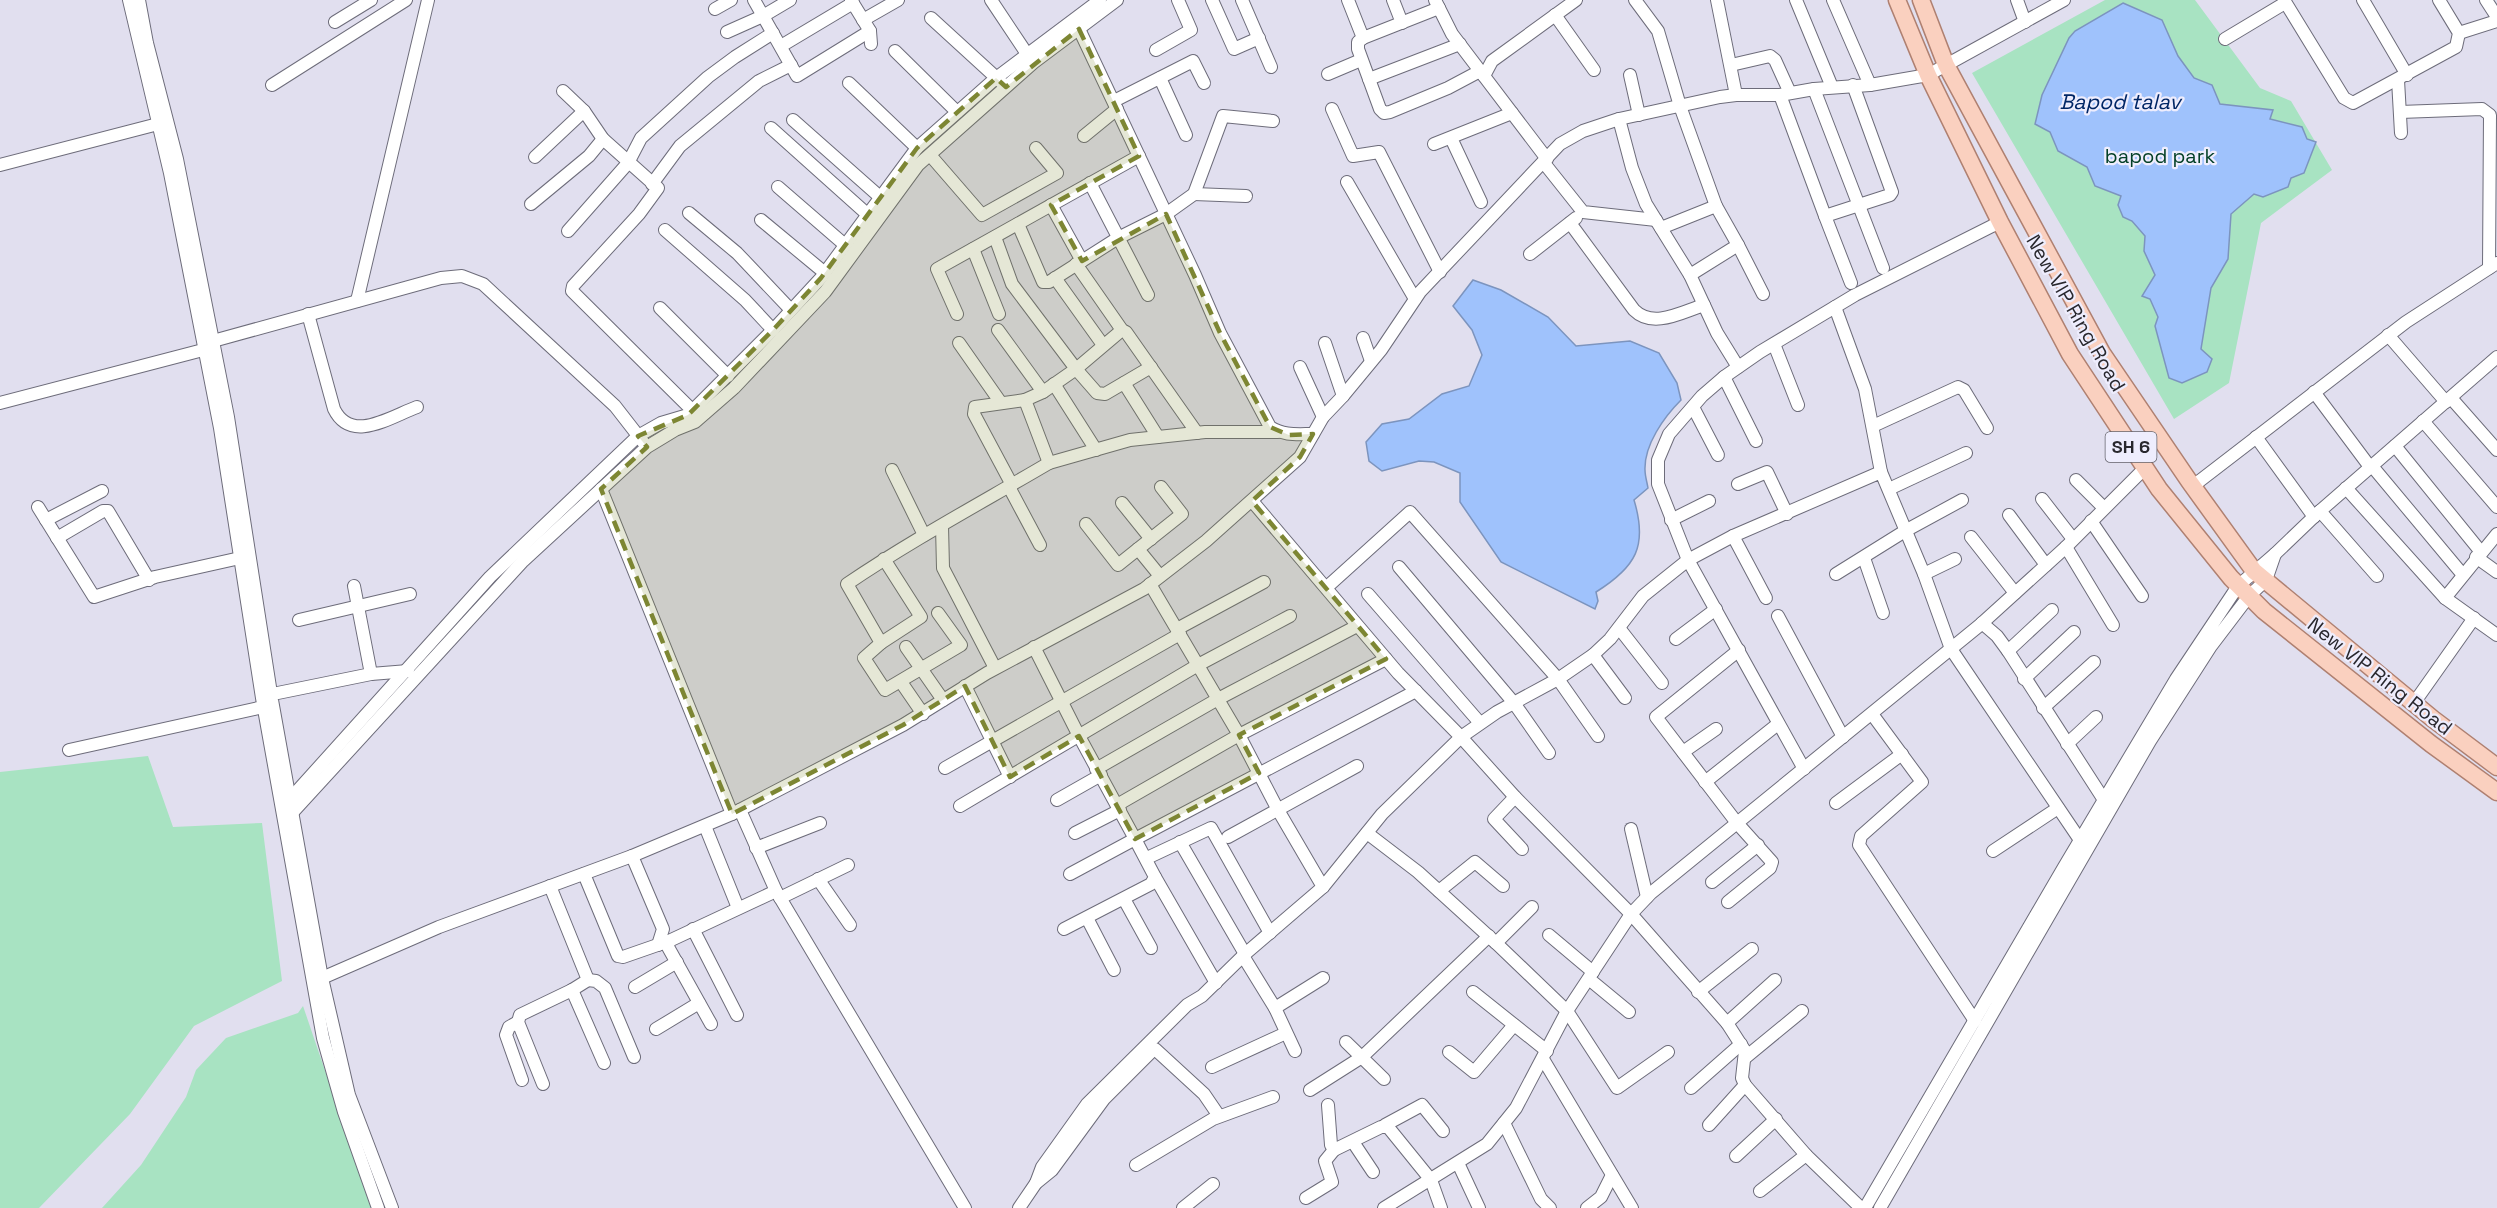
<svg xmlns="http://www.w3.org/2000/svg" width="2497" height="1208" font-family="'Space Grotesk',sans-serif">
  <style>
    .green { fill: #a8e3c2 }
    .water { fill: #9fc2fc; stroke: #7c94be; stroke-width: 1.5 }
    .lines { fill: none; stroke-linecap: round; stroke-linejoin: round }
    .minor-casing { stroke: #6d6c7a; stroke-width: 14 }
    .major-casing { stroke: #af8071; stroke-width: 19 }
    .minor { stroke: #fff; stroke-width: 12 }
    .major { stroke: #fad0bf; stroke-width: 16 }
    .marked { fill: #7d8633; fill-opacity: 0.2; stroke: #7d8633; stroke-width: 4.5; stroke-dasharray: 12 8; stroke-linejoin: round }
    .labels { text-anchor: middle; stroke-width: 4.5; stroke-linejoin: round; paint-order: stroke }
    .shield { fill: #eeedfd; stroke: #64636c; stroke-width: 1.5 }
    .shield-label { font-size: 18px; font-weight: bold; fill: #29282e }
    .park-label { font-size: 20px; fill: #044027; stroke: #eeedfd }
    .street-label { font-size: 20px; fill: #29282e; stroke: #eeedfd }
    .water-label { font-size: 21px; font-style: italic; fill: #002666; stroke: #eeedfd }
  </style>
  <rect width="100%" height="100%" fill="#e1dfef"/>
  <!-- green -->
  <g class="green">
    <path d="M2105 0H2195L2260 88 2291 101 2332 170 2261 223 2229 383 2174 419 1972 73Z"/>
    <path d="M148 756 173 827 262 823 282 981 194 1026 130 1114 39 1208H0V772Z"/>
    <path d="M303 1006 372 1208H102L141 1165 186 1097 196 1070 226 1038 298 1013Z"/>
  </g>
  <!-- water -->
  <g class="water">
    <path d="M2123 3 2162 20 2178 56 2194 78 2212 85 2220 104 2273 110 2270 119 2302 127 2307 139 2316 142 2304 173 2291 178 2288 187 2263 197 2254 194 2231 214 2228 259 2211 288 2201 349 2212 359 2207 372 2182 383 2169 378 2155 326 2158 317 2150 299 2142 296 2155 275 2144 251 2145 236 2132 221 2123 217 2118 205 2121 196 2095 186 2087 167 2058 151 2050 132 2035 124 2042 95 2069 38 2075 31Z"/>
    <path d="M1473 280 1501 290 1548 317 1576 346 1630 341 1659 353 1677 383 1681 400C1664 417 1644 445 1645 470 1645 476 1647 482 1648 488L1634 500C1648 546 1636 567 1596 592L1598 601 1595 609 1501 562 1460 502V473L1434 462 1419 461 1382 471 1369 461 1366 442 1382 424 1409 419 1442 394 1469 386 1482 355 1472 330 1453 306Z"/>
  </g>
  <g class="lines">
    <defs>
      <g id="minor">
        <path d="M129 0 170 173 220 428 262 698 323 1038 344 1112 378 1208"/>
        <path d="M139 0 147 43 177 159 228 417 272 700 322 978 349 1095 392 1208"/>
        <path d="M754 0 797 76 870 31"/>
        <path d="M851 0 870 31 871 44"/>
        <path d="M991 0 1031 60"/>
        <path d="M1212 0 1234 49 1259 38"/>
        <path d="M1242 0 1271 67"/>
        <path d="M1348 0 1363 38 1439 8"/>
        <path d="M1393 0 1402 23"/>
        <path d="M1435 0 1452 34 1547 159"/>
        <path d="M1635 0 1658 31 1680 106 1716 206"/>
        <path d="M1717 0 1736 95"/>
        <path d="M1796 0 1832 87"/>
        <path d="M1833 0 1870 85"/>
        <path d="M2017 0 2025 22"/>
        <path d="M2284 0 2344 98 2353 103 2456 47 2459 33 2439 0"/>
        <path d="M2363 0 2407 75"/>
        <path d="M2486 0 2497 17"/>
        <path d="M715 9 731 0"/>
        <path d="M1555 15 1594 70"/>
        <path d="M931 18 1001 82"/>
        <path d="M863 20 898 0"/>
        <path d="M335 22 371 0"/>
        <path d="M1079 29 1195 275 1220 333 1270 427C1284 436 1297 434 1313 434"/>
        <path d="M727 32 763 16 790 0"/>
        <path d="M2459 33 2497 21"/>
        <path d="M1363 38 1358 42V49L1380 109 1384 113 1390 112 1448 88 1480 71"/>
        <path d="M2225 39 2285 3"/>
        <path d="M781 46 853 3"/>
        <path d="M1156 50 1191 30 1178 0"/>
        <path d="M895 51 957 112"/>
        <path d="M1731 65 1770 56 1775 60 1790 93"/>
        <path d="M1328 74 1361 60"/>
        <path d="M1630 75 1639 115"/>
        <path d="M1484 76 1492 61 1576 0"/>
        <path d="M1160 78 1186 135"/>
        <path d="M1369 79 1460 44"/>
        <path d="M2398 80 2401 133"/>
        <path d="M849 83 917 148"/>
        <path d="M272 85 406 0"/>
        <path d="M1814 89 1883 268"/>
        <path d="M563 91 584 111 603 139 658 188 639 214 573 286 572 291 693 411"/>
        <path d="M1780 95 1825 216 1890 195 1892 192 1853 85"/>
        <path d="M1114 101 1193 61 1204 83"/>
        <path d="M1332 109 1353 156 1379 152 1440 272"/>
        <path d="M2400 112 2482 109 2490 115 2489 268"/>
        <path d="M1619 119 1632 168 1646 204 1690 275 1717 333 1738 367"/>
        <path d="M793 120 880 197"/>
        <path d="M771 128 867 214"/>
        <path d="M1084 136 1117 109"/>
        <path d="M1451 138 1481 202"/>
        <path d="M1434 144 1512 113"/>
        <path d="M930 155 982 215 1057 173 1036 148"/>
        <path d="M535 157 584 111"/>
        <path d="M1544 163 1583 212 1656 220"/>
        <path d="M0 165 158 124"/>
        <path d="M1347 182 1415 299"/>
        <path d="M1090 183 1148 295"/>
        <path d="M652 184 680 146 759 81 791 65"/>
        <path d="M778 187 845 245"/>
        <path d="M1194 194 1246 196"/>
        <path d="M531 204 589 156 603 139"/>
        <path d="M1051 205 1082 261"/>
        <path d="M689 213 737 253 790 309"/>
        <path d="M1825 216 1851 283"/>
        <path d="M761 220 825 273"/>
        <path d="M1570 223 1634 310C1653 329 1682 312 1704 305"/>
        <path d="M1018 224 1043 282H1049L1118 238 1166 214 1194 194 1223 116 1273 121"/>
        <path d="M1661 228 1716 206 1738 245 1690 275"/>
        <path d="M665 230 745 300 773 330"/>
        <path d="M568 231 628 163 641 138 708 77 735 57 773 33"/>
        <path d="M995 237 1012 284 1076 369 1097 393 1105 394 1151 367"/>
        <path d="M1738 245 1763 294"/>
        <path d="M973 249 999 314"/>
        <path d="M1530 254 1576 218"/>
        <path d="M1076 264 1122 330 1126 332 1197 433"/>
        <path d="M1055 278 1103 345"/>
        <path d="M357 301 428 0"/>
        <path d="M1835 307 1865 389 1881 472"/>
        <path d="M660 308 728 376"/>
        <path d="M308 314 334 409C351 444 390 417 417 407"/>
        <path d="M957 314 937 269 1139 156"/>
        <path d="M998 330 1043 392"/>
        <path d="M1122 330 1076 369 1043 392 1025 400 1049 463 1130 440 1205 432H1278"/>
        <path d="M2388 335 2446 402"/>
        <path d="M1363 338 1371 361"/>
        <path d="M213 341 441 278 462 276 483 284 615 406 643 442"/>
        <path d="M959 343 1001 403"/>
        <path d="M1325 343 1343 396"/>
        <path d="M1774 344 1798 405"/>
        <path d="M1300 367 1323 417"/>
        <path d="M1724 377 1756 441"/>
        <path d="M1124 383 1158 437"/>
        <path d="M1054 384 1096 450"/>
        <path d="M2314 392 2370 467"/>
        <path d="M2451 398 2497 450"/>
        <path d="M0 403 203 350"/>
        <path d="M1693 407 1718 455"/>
        <path d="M2423 421 2497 507"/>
        <path d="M1873 426 1958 387 1964 390 1987 428"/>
        <path d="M2256 437 2314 517"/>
        <path d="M2395 446 2481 552"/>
        <path d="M2372 466 2463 575"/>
        <path d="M892 470 924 535"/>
        <path d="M2076 480 2104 508"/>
        <path d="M1738 484 1767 472 1787 514"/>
        <path d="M1012 485 974 414 975 407 1025 400"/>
        <path d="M2193 486 2406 322 2497 263"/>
        <path d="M1009 487 1040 545"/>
        <path d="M2346 488 2445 598 2497 635"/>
        <path d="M601 489 732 814"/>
        <path d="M1889 489 1966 453"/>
        <path d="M2042 499 2073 539"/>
        <path d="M1122 503 1151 539"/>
        <path d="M38 507 94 597 155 577 240 558"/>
        <path d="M2320 511 2377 576"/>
        <path d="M2009 515 2046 565"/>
        <path d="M46 520 102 491"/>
        <path d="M1671 520 1709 501"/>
        <path d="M2091 521 2142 596"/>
        <path d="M1086 524 1118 565 1138 549"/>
        <path d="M942 526 943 568 995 668"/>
        <path d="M1733 536 1766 598"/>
        <path d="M1971 537 2015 593"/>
        <path d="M57 538 103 511H108L149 580"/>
        <path d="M2066 547 2113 625"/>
        <path d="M2275 554 2320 511 2497 357"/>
        <path d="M2476 557 2497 572"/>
        <path d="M1864 558 1883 613"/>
        <path d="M1399 567 1514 703 1549 753"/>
        <path d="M1836 574 1905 531 1962 500"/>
        <path d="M1924 574 1955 559"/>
        <path d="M1160 576 1138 549 1182 514 1161 487"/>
        <path d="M1150 584 1239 735 1278 810 1323 887"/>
        <path d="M354 586 371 674"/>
        <path d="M1327 587 1410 512 1558 679 1598 736"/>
        <path d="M1368 594 1480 723"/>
        <path d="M2445 598 2497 534"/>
        <path d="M938 613 961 645 885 690 864 658 881 643 847 584C912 540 981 503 1049 463"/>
        <path d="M1778 616 1843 737"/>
        <path d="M299 620 410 594"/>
        <path d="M1982 623 1997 636 2008 651 2104 800"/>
        <path d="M1619 628 1662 683"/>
        <path d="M1177 629 1264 582"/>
        <path d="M1676 639 1716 609"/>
        <path d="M881 643 921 617 884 559"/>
        <path d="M906 647 943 700"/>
        <path d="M1034 647 1079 736 1135 839 1416 691"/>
        <path d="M2008 651 2052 610"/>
        <path d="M1593 655 1625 698"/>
        <path d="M2024 679 2074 632"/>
        <path d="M901 682 923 714"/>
        <path d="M965 686 1010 777"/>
        <path d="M263 696 371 674 408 671"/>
        <path d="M2414 703 2474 618"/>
        <path d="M2043 708 2094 662"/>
        <path d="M1872 714 1922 782 1861 836 1859 845 1975 1021"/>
        <path d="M2067 744 2096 717"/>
        <path d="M69 750 263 707"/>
        <path d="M1683 752 1716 729"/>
        <path d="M945 768 1180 634"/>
        <path d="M1096 769 1218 699 1357 626"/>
        <path d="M1804 769 1688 560 1658 484V460L1669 434 1702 396 1724 377 1760 352 1855 295 2000 222"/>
        <path d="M1705 782 1778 724"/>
        <path d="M1515 797 1494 819 1522 849"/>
        <path d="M290 799 490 577 638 436 661 423 688 415 773 330 821 278 917 148 996 78 1100 0"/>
        <path d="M1057 800 1101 775"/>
        <path d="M1836 803 1902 754"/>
        <path d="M1117 805 1239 735 1386 659"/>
        <path d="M960 806 1198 665 1290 616"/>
        <path d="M740 810 776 891 965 1208"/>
        <path d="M292 813 523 561 647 447 675 430 695 422 734 388 825 292 918 165 1033 63 1117 0"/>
        <path d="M705 826 738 908"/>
        <path d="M1631 829 1647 897"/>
        <path d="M1075 833 1120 810"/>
        <path d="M1367 833 1418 872 1496 943 1567 1011 1617 1088 1668 1052"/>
        <path d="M1228 837 1357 766"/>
        <path d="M1180 842 1245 954"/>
        <path d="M756 848 820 823"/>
        <path d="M1993 851 2058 808"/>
        <path d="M632 856 663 929 658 945"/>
        <path d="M1147 858 1211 828 1270 933"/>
        <path d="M584 874 618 956 623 957 669 941"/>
        <path d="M1155 877 1216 983"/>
        <path d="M818 879 850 925"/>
        <path d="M1712 882 1758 845"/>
        <path d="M1439 891 1475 862 1503 886"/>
        <path d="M780 898 848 865"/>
        <path d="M1124 899 1151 948"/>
        <path d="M1728 902 1770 868 1772 862 1737 823 1656 717 1739 650"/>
        <path d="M1087 918 1114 970"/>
        <path d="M693 929 737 1015"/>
        <path d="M1064 929 1151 884 1155 877 1135 839 1070 874"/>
        <path d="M1549 935 1593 972"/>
        <path d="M1496 943 1532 907"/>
        <path d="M1243 956 1275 1008 1295 1051"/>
        <path d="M322 978 439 927 632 856 732 814 903 725 987 673 1144 589 1206 541 1300 457 1323 417 1343 396 1381 350 1420 292 1560 144 1583 131 1619 119 1720 97 1736 95H1780L1814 89 1870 85 1928 75 2064 0"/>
        <path d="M1589 979 1629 1012"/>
        <path d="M588 980 596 981 605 988 634 1057"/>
        <path d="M635 987 677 962"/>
        <path d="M572 990 604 1063"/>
        <path d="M1473 992 1547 1051"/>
        <path d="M1698 992 1752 949"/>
        <path d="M1275 1008 1323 978"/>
        <path d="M518 1022 509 1027 506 1035 522 1080"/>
        <path d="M1727 1023 1775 980"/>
        <path d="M711 1024 668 947 669 941 776 891"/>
        <path d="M656 1029 699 1003"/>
        <path d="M1346 1042 1384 1079"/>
        <path d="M1155 1049 1204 1094 1219 1116"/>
        <path d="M1449 1052 1474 1072 1514 1025"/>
        <path d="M1746 1057 1802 1011"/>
        <path d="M1543 1059 1632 1208"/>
        <path d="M1212 1067 1286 1033"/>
        <path d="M543 1084 518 1022 520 1015 572 990 588 980 550 886"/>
        <path d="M1691 1088 1741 1044"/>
        <path d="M1310 1090 1362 1057 1489 936"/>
        <path d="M1328 1105 1331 1145 1334 1150 1381 1127H1388L1431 1180 1441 1208"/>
        <path d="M1504 1123 1541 1199 1550 1208"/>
        <path d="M1385 1125 1422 1105 1443 1131"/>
        <path d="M1709 1125 1745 1085"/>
        <path d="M1353 1142 1373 1172"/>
        <path d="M1736 1156 1776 1119"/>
        <path d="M1458 1163 1479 1208"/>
        <path d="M1136 1165 1213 1119 1273 1097"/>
        <path d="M1036 1183 1042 1167 1087 1104 1187 1005 1202 996 1245 954 1323 887 1382 814 1461 737 1398 673 1252 501"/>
        <path d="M1760 1191 1806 1155"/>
        <path d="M1306 1198 1332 1182 1325 1161 1334 1150"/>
        <path d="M1019 1208 1036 1183 1052 1170 1104 1099 1151 1052"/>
        <path d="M1183 1208 1213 1184"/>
        <path d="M1384 1208 1487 1144 1516 1108 1567 1011 1631 914 1651 893 1980 625 2066 547 2145 468"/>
        <path d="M1587 1208 1601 1197 1612 1175"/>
        <path d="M1861 1208 1806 1155 1745 1085 1742 1078 1745 1051 1727 1023 1631 914 1515 797 1461 737 1497 712 1558 679 1593 655 1610 639 1643 596 1688 560 1733 536 1881 472 1924 574 1951 649 2080 840 2087 847"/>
        <path d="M1865 1208 2064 867 2176 679 2238 586 2275 554 2266 580 2249 596 2211 646 2150 741 1880 1208"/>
      </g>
      <g id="major">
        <path d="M1897 0 1928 75 2000 222 2070 354 2159 489 2231 578 2264 611 2431 744 2497 792"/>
        <path d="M1921 0 1946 65 2102 353 2189 481 2254 571 2433 719 2497 767"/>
      </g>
    </defs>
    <!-- minor casing -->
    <use href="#minor" class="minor-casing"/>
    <!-- major casing -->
    <use href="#major" class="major-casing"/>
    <!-- minor -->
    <use href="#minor" class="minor"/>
    <!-- major -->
    <use href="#major" class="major"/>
  </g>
  <!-- marked area -->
  <path class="marked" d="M1079 29 1139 156 1051 205 1082 261 1166 214 1220 333 1270 427 1289 435 1313 434 1300 457 1252 501 1386 659 1239 735 1259 773 1135 839 1079 736 1010 777 965 686 903 725 732 814 601 489 647 447 638 436 688 415 773 330 821 278 917 148 996 78 1006 87Z"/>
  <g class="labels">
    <!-- shield labels -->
    <rect class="shield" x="2105.5" y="432" width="51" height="30" rx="4.5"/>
    <g class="shield-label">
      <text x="2131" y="453">SH 6</text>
    </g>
    <!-- park labels -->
    <g class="park-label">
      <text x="2160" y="163">bapod park</text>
    </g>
    <!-- street labels -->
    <g class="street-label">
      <text transform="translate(2076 313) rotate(60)" y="7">New VIP Ring Road</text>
      <text transform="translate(2380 676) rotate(38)" y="7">New VIP Ring Road</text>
    </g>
    <!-- water labels -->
    <g class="water-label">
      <text x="2120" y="109">Bapod talav</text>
    </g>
  </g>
</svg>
